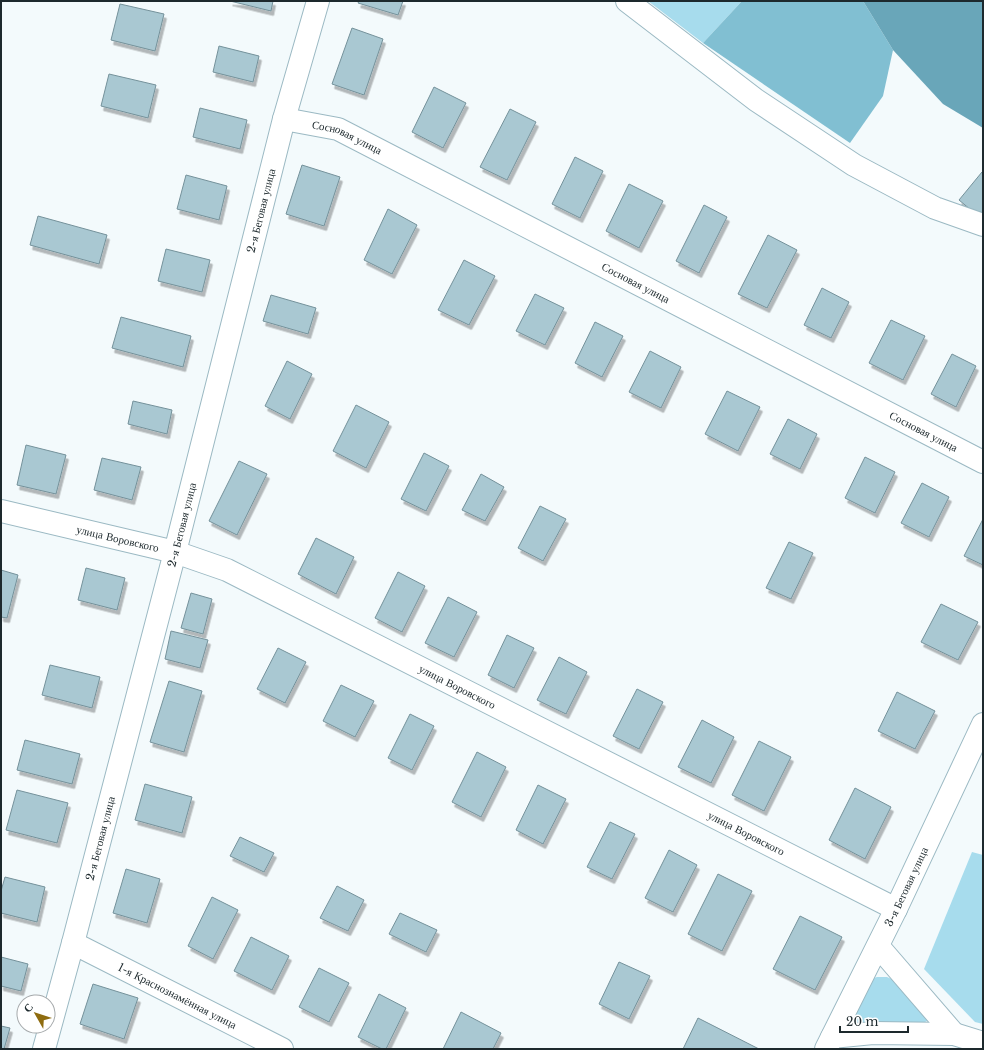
<svg xmlns="http://www.w3.org/2000/svg" width="984" height="1050" font-family="'Libre Baskerville',serif">
  <style>
    .green { fill: #a7dced }
    .forest { fill: #81bfd2 }
    .water { fill: #69a6b9 }
    .building { fill: #a9c8d2; stroke: #74919a; filter: url(#shadow) }
    .lines { fill: none; stroke-linecap: round; stroke-linejoin: round }
    .minor-casing { stroke: #9bb9c3; stroke-width: 24 }
    .minor { stroke: #fff; stroke-width: 22 }
    .labels { text-anchor: middle; stroke-width: 4; stroke-linejoin: round; paint-order: stroke }
    .street-label { font-size: 11px; fill: #1d292d; stroke: #fff }
  </style>
  <defs>
    <filter id="shadow"><feDropShadow dx="2.5" dy="4.5" stdDeviation="0" flood-color="#0004"/></filter>
  </defs>
  <rect width="100%" height="100%" fill="#f3fafc"/>
  <!-- green -->
  <g class="green">
    <path d="M648 1H742L703 43Z"/>
    <path d="M972 852 983 855V1024L975 1022 924 969Z"/>
    <path d="M877 977H887L896 981 930 1019 917 1027H845L865 981Z"/>
  </g>
  <!-- forest -->
  <path class="forest" d="M742 1H863L893 50 883 96 850 143 703 43Z"/>
  <!-- water -->
  <path class="water" d="M863 1H983V128L943 104 893 50Z"/>
  <!-- building -->
  <g class="building">
    <path d="M230 1H273L271 11Z"/>
    <path d="M359 1H403L398 15 358 3Z"/>
    <path d="M120 4 164 14 155 51 111 40Z"/>
    <path d="M352 28 383 39 364 95 332 84Z"/>
    <path d="M219 46 259 56 253 82 213 72Z"/>
    <path d="M109 74 156 85 148 118 101 106Z"/>
    <path d="M434 87 466 103 443 148 412 132Z"/>
    <path d="M200 108 247 120 240 149 193 137Z"/>
    <path d="M510 109 536 122 507 180 480 167Z"/>
    <path d="M575 157 603 171 580 218 552 204Z"/>
    <path d="M302 165 340 177 324 226 286 214Z"/>
    <path d="M982 172 983 173V220L959 200Z"/>
    <path d="M186 175 227 186 219 220 177 209Z"/>
    <path d="M629 184 663 201 639 248 606 231Z"/>
    <path d="M704 205 727 217 699 273 676 261Z"/>
    <path d="M388 209 417 225 392 274 364 260Z"/>
    <path d="M38 216 107 235 99 264 30 245Z"/>
    <path d="M768 235 797 250 767 308 738 294Z"/>
    <path d="M166 249 210 260 202 292 158 281Z"/>
    <path d="M464 260 495 276 469 325 438 310Z"/>
    <path d="M822 288 849 302 831 338 804 325Z"/>
    <path d="M535 294 564 308 545 345 516 331Z"/>
    <path d="M271 295 316 308 308 334 263 321Z"/>
    <path d="M121 317 191 336 183 367 112 348Z"/>
    <path d="M891 320 925 336 903 380 869 363Z"/>
    <path d="M595 322 623 336 602 377 575 363Z"/>
    <path d="M650 351 681 367 661 408 629 392Z"/>
    <path d="M952 354 976 366 956 407 931 394Z"/>
    <path d="M287 361 312 374 290 419 265 406Z"/>
    <path d="M727 391 760 407 738 451 705 434Z"/>
    <path d="M133 401 172 410 167 434 128 424Z"/>
    <path d="M356 405 389 422 366 468 333 451Z"/>
    <path d="M788 419 817 434 800 469 770 454Z"/>
    <path d="M26 445 66 455 56 494 17 485Z"/>
    <path d="M424 453 449 466 426 511 401 499Z"/>
    <path d="M865 457 895 472 875 513 845 498Z"/>
    <path d="M102 458 141 467 132 500 94 490Z"/>
    <path d="M239 461 267 474 237 535 209 521Z"/>
    <path d="M481 474 504 487 485 521 462 510Z"/>
    <path d="M922 483 949 497 929 537 901 523Z"/>
    <path d="M540 506 566 519 543 561 518 548Z"/>
    <path d="M983 519V565L964 556Z"/>
    <path d="M316 538 354 557 336 594 298 574Z"/>
    <path d="M789 542 813 553 791 599 766 588Z"/>
    <path d="M86 568 125 578 117 610 78 600Z"/>
    <path d="M1 570 18 575 7 618 1 617Z"/>
    <path d="M398 572 425 586 402 632 375 618Z"/>
    <path d="M191 593 212 599 203 634 181 628Z"/>
    <path d="M448 597 477 612 454 657 425 643Z"/>
    <path d="M941 604 978 622 958 660 921 642Z"/>
    <path d="M171 631 208 640 200 668 165 659Z"/>
    <path d="M507 635 534 648 514 688 488 675Z"/>
    <path d="M278 648 306 662 285 703 257 689Z"/>
    <path d="M559 657 587 672 566 714 537 700Z"/>
    <path d="M50 665 100 677 92 708 42 695Z"/>
    <path d="M169 681 202 691 184 752 150 742Z"/>
    <path d="M341 685 374 701 355 737 323 721Z"/>
    <path d="M637 689 663 702 639 749 613 736Z"/>
    <path d="M897 692 935 711 915 749 878 731Z"/>
    <path d="M410 714 434 726 412 770 388 758Z"/>
    <path d="M702 720 734 737 711 783 678 767Z"/>
    <path d="M25 740 80 754 72 784 17 770Z"/>
    <path d="M759 741 791 757 764 811 732 795Z"/>
    <path d="M477 752 506 767 481 817 452 802Z"/>
    <path d="M145 784 192 797 182 833 135 820Z"/>
    <path d="M538 785 566 799 543 844 516 830Z"/>
    <path d="M855 788 891 807 865 859 829 840Z"/>
    <path d="M17 790 68 803 57 843 6 830Z"/>
    <path d="M610 822 635 834 612 879 587 867Z"/>
    <path d="M240 837 274 853 264 872 230 856Z"/>
    <path d="M669 850 697 865 673 912 645 898Z"/>
    <path d="M126 869 160 879 147 923 113 913Z"/>
    <path d="M718 874 752 891 722 951 688 934Z"/>
    <path d="M5 877 45 887 37 922 1 913V891Z"/>
    <path d="M337 886 364 900 348 931 320 918Z"/>
    <path d="M212 897 238 910 213 959 188 946Z"/>
    <path d="M400 913 437 930 426 952 389 934Z"/>
    <path d="M800 916 842 937 815 990 773 969Z"/>
    <path d="M251 937 289 956 272 990 234 971Z"/>
    <path d="M1 957 28 964 21 991 1 986Z"/>
    <path d="M619 962 650 976 629 1019 599 1004Z"/>
    <path d="M319 968 349 983 329 1022 299 1007Z"/>
    <path d="M93 984 138 998 124 1039 80 1024Z"/>
    <path d="M379 994 406 1008 386 1049H382L358 1037Z"/>
    <path d="M461 1012 501 1033 493 1049H443Z"/>
    <path d="M698 1018 759 1049H683Z"/>
    <path d="M1 1026 10 1028 4 1049H1Z"/>
  </g>
  <g class="lines">
    <defs>
      <g id="minor">
        <path d="M627 1 756 100 854 165 935 208 983 225"/>
        <path id="s1" d="M284 119 338 129 983 462"/>
        <path id="s2" d="M1 511 175 552 227 570 896 909"/>
        <path id="s3" d="M73 943 282 1049"/>
        <path d="M878 946 954 1034"/>
        <path d="M832 1037 873 1033 954 1034 983 1043"/>
        <path id="s4" d="M44 1049 73 943 175 552 284 119 318 1"/>
        <path id="s5" d="M826 1049 896 909 983 724"/>
      </g>
    </defs>
    <!-- minor casing -->
    <use href="#minor" class="minor-casing"/>
    <!-- minor -->
    <use href="#minor" class="minor"/>
  </g>
  <g class="labels">
    <!-- street labels -->
    <g class="street-label">
      <text dy="4" stroke="none"><textPath href="#s1" startOffset="66">Сосновая улица</textPath></text>
      <text dy="4" stroke="none"><textPath href="#s4" startOffset="866">2-я Беговая улица</textPath></text>
      <text dy="4" stroke="none"><textPath href="#s1" startOffset="390">Сосновая улица</textPath></text>
      <text dy="4" stroke="none"><textPath href="#s1" startOffset="714">Сосновая улица</textPath></text>
      <text dy="4" stroke="none"><textPath href="#s4" startOffset="542">2-я Беговая улица</textPath></text>
      <text dy="4" stroke="none"><textPath href="#s2" startOffset="120">улица Воровского</textPath></text>
      <text dy="4" stroke="none"><textPath href="#s2" startOffset="492">улица Воровского</textPath></text>
      <text dy="4" stroke="none"><textPath href="#s2" startOffset="816">улица Воровского</textPath></text>
      <text dy="4" stroke="none"><textPath href="#s4" startOffset="218">2-я Беговая улица</textPath></text>
      <text dy="4" stroke="none"><textPath href="#s5" startOffset="181">3-я Беговая улица</textPath></text>
      <text dy="4" stroke="none"><textPath href="#s3" startOffset="117">1-я Краснознамённая улица</textPath></text>
    </g>
  </g>
  <!-- border -->
  <rect width="984" height="1050" fill="none" stroke="#1d292d" stroke-width="4"/>
  <!-- north arrow -->
  <g transform="translate(36 1014) rotate(309)"><circle r="19" fill="#ffffff" stroke="#a5a9ab"/>
  <path d="M0-3L7 15L0 10L-7 15Z" fill="#8f6c10"/>
  <text y="-6" font-size="11" font-weight="bold" text-anchor="middle" fill="#1d292d">С</text>
  </g>
  <!-- scale -->
  <path d="M840 1026v6h68v-6" fill="none" stroke="#1d292d" stroke-width="2"/>
  <text x="846" y="1026" font-size="12" fill="#1d292d" stroke="#ffffff" stroke-width="3" paint-order="stroke">20 m</text>
</svg>
